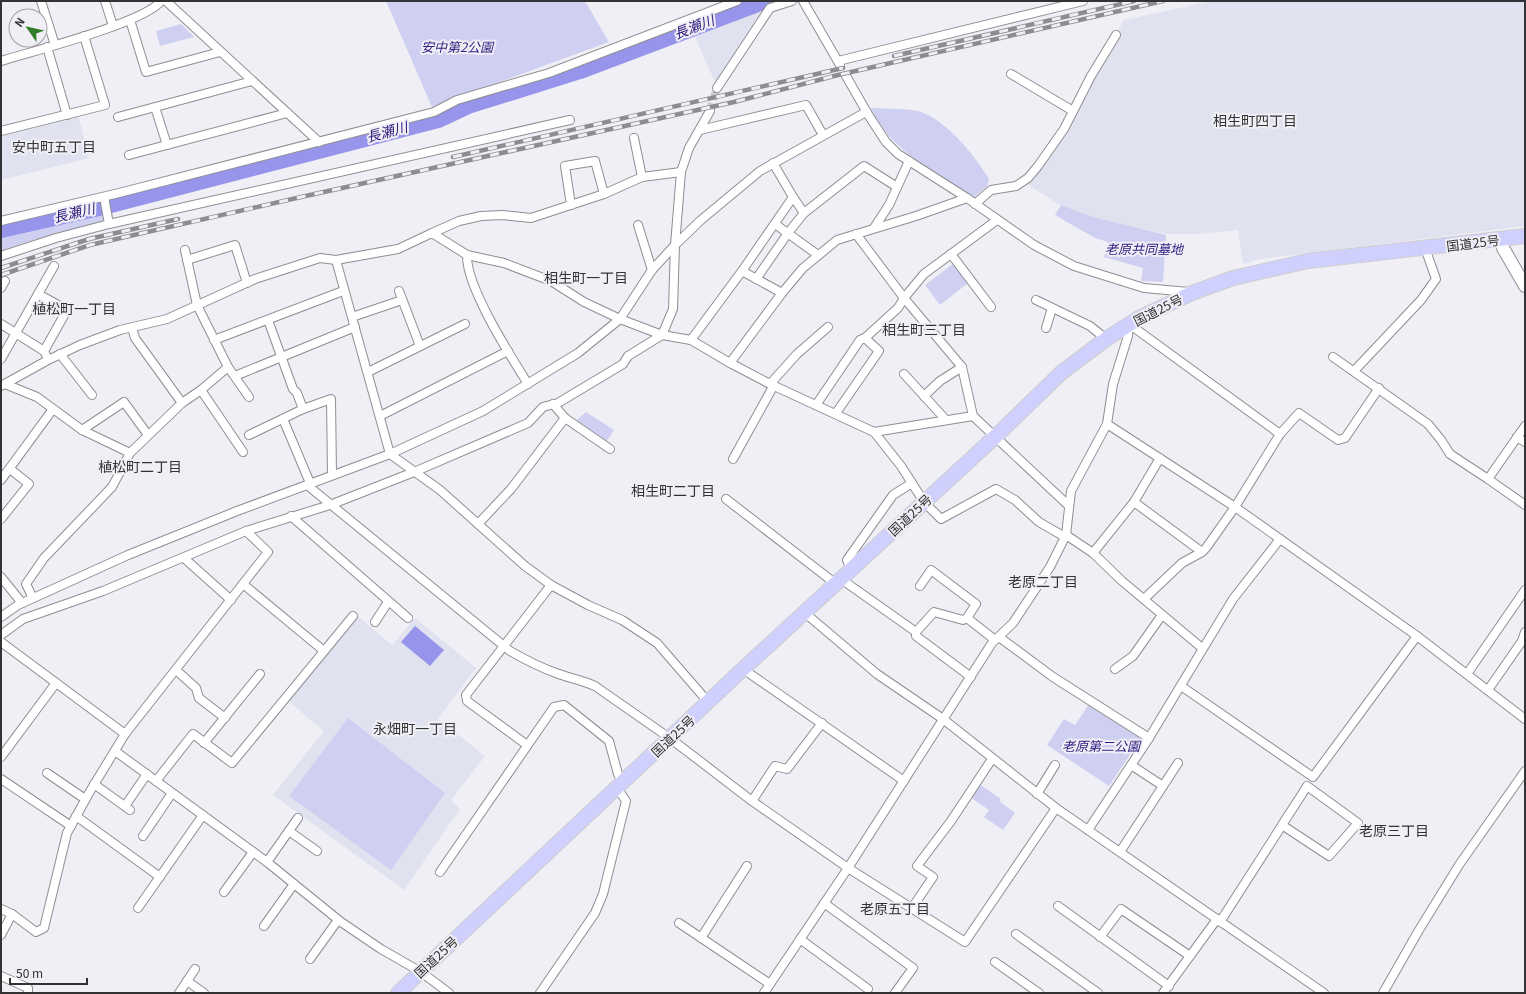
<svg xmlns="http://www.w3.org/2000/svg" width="1526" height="994" font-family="Georgia,'Noto Sans JP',serif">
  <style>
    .built { fill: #e1e2ef }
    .green { fill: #cfd0f1 }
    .water { fill: #9694eb }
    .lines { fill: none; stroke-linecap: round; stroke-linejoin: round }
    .river { stroke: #9694eb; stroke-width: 18 }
    .minor-tunnel { stroke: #c9c9cf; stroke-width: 8; stroke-dasharray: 8 4; stroke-linecap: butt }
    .minor-casing { stroke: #8e8e93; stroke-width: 10 }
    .secondary-casing { stroke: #8e8e93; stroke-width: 14 }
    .trunk-casing { stroke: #cececf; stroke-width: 16 }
    .minor { stroke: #fff; stroke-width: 8 }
    .secondary { stroke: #fff; stroke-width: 12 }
    .trunk { stroke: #cfd0fe; stroke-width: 14 }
    .rail-casing { stroke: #8d8d90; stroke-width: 4.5 }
    .rail { stroke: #efeff5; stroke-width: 3; stroke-dasharray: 9; stroke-linecap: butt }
    .labels { text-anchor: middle; stroke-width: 4; stroke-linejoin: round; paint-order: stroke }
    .park-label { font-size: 13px; font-style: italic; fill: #352185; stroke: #efeff5 }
    .street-label { font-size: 13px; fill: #333335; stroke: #efeff5 }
    .water-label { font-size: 14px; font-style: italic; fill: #30197d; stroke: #efeff5 }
    .neighbourhood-label { font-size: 14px; fill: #333335; stroke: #efeff5 }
  </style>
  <rect width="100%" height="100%" fill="#efeff5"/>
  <!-- built -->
  <g class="built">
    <path d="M1211 1H1525V226L1260 259 1243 264 1238 230 1199 234H1166L1137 228 1093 217 1058 204 1027 184 1064 135 1093 76 1124 20Z"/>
    <path d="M767 3 770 7 715 82 693 33Z"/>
    <path d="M78 114 89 158 1 180V133Z"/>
    <path d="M358 616 392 645 415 618 476 668 438 719 485 756 451 800 460 809 404 890 273 795 324 731 287 700Z"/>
  </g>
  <!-- green -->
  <g class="green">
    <path d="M386 1H585L609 42 432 107Z"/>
    <path d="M181 24 194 37 160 46 156 31Z"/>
    <path d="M871 108C886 109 908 108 921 112 947 121 975 156 989 179L987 186 974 197C934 171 892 153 871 108Z"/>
    <path d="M1061 205 1093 217 1166 235 1163 282 1141 281 1143 268 1104 257 1108 242 1095 238 1055 215Z"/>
    <path d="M102 209 105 217 103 221 27 242 1 251V232Z"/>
    <path d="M953 264 968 283 940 305 925 285Z"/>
    <path d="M586 412 614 430 607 441 577 420Z"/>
    <path d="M1089 704 1141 738 1109 786 1047 745 1064 719 1075 725Z"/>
    <path d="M348 718 445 793 391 870 289 796Z"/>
    <path d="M979 784 1001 799 999 801 1015 813 1003 830 984 817 989 810 970 797Z"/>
  </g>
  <!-- water -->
  <path class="water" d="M415 626 444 650 430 666 401 642Z"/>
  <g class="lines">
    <!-- river -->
    <path class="river" d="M1 229 99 207 438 119 468 105 580 70 763 1"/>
    <!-- minor-tunnel -->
    <path class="minor-tunnel" d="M710 111 717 88"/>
    <defs>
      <g id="minor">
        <path d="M41 1 55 45"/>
        <path d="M105 1 113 26"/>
        <path d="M166 1 319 142"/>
        <path d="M803 1 840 65"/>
        <path d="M130 20 146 72 220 52"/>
        <path d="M47 47 67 115"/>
        <path d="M1 61C33 51 144 23 161 1"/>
        <path d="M838 61 1083 1"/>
        <path d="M1011 74 1073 111"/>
        <path d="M846 76 869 116 886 142 898 154 967 198 1034 245 1074 266 1144 288 1189 292"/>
        <path d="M717 88 770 8 792 1"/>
        <path d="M155 107 167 145"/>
        <path d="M118 117 252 81"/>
        <path d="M700 130 806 105 823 135"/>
        <path d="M1 131 105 105 84 36"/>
        <path d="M634 138 642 177"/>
        <path d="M129 155 287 113"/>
        <path d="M104 197 109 224"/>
        <path d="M793 197 804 213"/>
        <path d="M975 204 991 190 1016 186 1028 178 1038 166 1064 129 1091 76 1116 35"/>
        <path d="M571 205 565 166 595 161 604 194"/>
        <path d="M1 221 119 193 434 112 457 100 549 73 737 1"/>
        <path d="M775 224 818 255"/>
        <path d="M638 225 652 270"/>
        <path d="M874 228 889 205 909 161"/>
        <path d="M432 233 459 221 481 216 502 215 531 218 604 194 642 177 681 172"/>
        <path d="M856 234 904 298 962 367 973 416 1068 505"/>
        <path d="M185 250 197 305 228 367 249 397"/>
        <path d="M951 254 991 307"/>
        <path d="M467 255C466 287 510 355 528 384"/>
        <path d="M1 256 56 238 109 224 570 120"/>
        <path d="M187 260 235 245 247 283"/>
        <path d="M336 260 390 454 440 490 525 566 551 585 588 605 622 620 657 643 709 703"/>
        <path d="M742 271 793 197 773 163"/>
        <path d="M756 279 788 233 804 213 864 166 897 187"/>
        <path d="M1 288 5 281"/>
        <path d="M399 291 420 346"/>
        <path d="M38 294 67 310 44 351"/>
        <path d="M1036 300 1090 326 1106 339"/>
        <path d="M352 317 402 300"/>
        <path d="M268 320 293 389 297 393 303 409"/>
        <path d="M1 324 44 351 46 355"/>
        <path d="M1129 324 1280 434"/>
        <path d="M132 328 135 338 182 403"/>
        <path d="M1046 328 1052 308"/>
        <path d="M214 340 343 291"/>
        <path d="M691 340 742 271 782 293"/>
        <path d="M60 354 92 395"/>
        <path d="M1333 357 1428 424 1441 440 1450 454 1488 479"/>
        <path d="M1 359 54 266"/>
        <path d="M730 363 782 293 803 268 837 240 916 216 967 198"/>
        <path d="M1354 371 1421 300 1436 279 1425 248"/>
        <path d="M368 372 465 324"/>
        <path d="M904 374 946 420"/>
        <path d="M235 376 355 327"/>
        <path d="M5 384 37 397 82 430 130 453"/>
        <path d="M770 384 797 354 828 327"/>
        <path d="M1 386 48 360 80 345 120 330 167 319 255 279 320 258 336 260 398 249 432 233 467 255 504 263 551 281 584 302 620 319 662 335 691 340 730 363 770 384 874 432 901 466 924 502 941 519 996 489 1015 500 1039 522 1065 537"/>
        <path d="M201 390 243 452"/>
        <path d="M924 396 940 381 962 367"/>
        <path d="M553 404 565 418"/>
        <path d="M816 405 860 340 865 338 898 308 904 298 924 274 997 220"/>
        <path d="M836 413 879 351 865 338"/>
        <path d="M380 416 508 351"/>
        <path d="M283 419 310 483"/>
        <path d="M1107 424 1235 507 1417 636 1525 719"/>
        <path d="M1525 426 1488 479 1525 505"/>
        <path d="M82 430 124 402 148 435"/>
        <path d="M874 432 973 416"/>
        <path d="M249 435 303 409 331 399 332 475"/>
        <path d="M1517 437 1525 442"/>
        <path d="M733 459 774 385"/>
        <path d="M1 480 53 409"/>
        <path d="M307 485 510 651C524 659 539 667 556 673 569 678 582 680 595 686L671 739 752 801 848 868 965 942 1056 808"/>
        <path d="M726 499 836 584"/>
        <path d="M1134 502 1202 552"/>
        <path d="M291 516 408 618"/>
        <path d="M1 519 29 484 10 469"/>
        <path d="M478 524 511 489 565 418 610 449"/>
        <path d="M1066 535 1093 553 1122 581 1202 648"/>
        <path d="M1093 553 1134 502 1160 458"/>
        <path d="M184 558 231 600"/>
        <path d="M851 569 847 560 893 495 912 483"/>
        <path d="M1 577 22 603"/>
        <path d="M841 579 916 632 934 612 963 620 967 618 976 604 931 570 920 586"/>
        <path d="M243 584 324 651"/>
        <path d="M33 598 26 584 44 558 112 487 130 453 182 403 201 390 228 367"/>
        <path d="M1144 599 1182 563 1202 552 1206 548 1235 507 1280 434 1299 413 1338 440 1345 438 1379 388"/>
        <path d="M805 613 877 674 943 719 1056 808 1324 993"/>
        <path d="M1 617 18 605 128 555 237 511 390 454 483 411 578 353 620 319 652 270 675 245 701 220 760 171 866 112"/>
        <path d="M967 618 995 640"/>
        <path d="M375 622 388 602"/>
        <path d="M916 632V636L971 677"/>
        <path d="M1 635 23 619 103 591 246 531 330 505 414 472 528 423 543 407 558 403 623 364 628 356 662 335 673 309 675 245 681 172 689 148 710 111"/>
        <path d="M999 637 1053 677 1149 738"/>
        <path d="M1 642 125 734 89 793 67 833 44 928 36 932 12 914 1 909"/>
        <path d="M743 669 904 781"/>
        <path d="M1115 669 1133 656 1162 615"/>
        <path d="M176 670 196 688 199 698 225 718"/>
        <path d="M1467 674 1525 590"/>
        <path d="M1181 686 1313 777 1417 636"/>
        <path d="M1488 690 1522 641 1525 632"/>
        <path d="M125 734 268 552 246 531"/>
        <path d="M204 743 260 674"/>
        <path d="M527 745 467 701 466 695 551 585"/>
        <path d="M115 751 267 862 341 922 381 949 421 972 449 993"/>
        <path d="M1 757 56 683"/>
        <path d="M1131 765 1163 786"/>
        <path d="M47 773 85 799"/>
        <path d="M1 779 71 826"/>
        <path d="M156 781 193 734 232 763 353 616"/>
        <path d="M94 784 130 810"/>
        <path d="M1037 794 1055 765"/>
        <path d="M752 801 775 766 787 769 822 723"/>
        <path d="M125 806 147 774"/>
        <path d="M76 816 160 877"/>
        <path d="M1088 830 1149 738 1233 599 1280 539"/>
        <path d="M289 831 317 851"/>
        <path d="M143 836 172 793"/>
        <path d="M1120 852 1178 763"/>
        <path d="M267 862 298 818"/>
        <path d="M440 872 554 707 564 705 609 741 618 774 623 783"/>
        <path d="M224 892 253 852"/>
        <path d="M824 903 913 968 895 993"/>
        <path d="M1058 906 1169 986"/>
        <path d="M138 908 203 815"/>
        <path d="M912 908 933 877 917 866 951 821 992 759"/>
        <path d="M1220 922 1279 830C1288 815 1298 801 1307 786L1358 823 1329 856 1282 825"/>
        <path d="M679 923 770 984"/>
        <path d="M264 926 294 884"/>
        <path d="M1016 934 1098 993"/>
        <path d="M1 935 12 914"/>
        <path d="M1100 937 1121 909 1190 956"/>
        <path d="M701 938 747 866"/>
        <path d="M800 939 868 989"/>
        <path d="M310 959 338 920"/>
        <path d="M995 962 1039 993"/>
        <path d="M1 976 28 988V993"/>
        <path d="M187 981 204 993"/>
        <path d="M179 993 195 969"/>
        <path d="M540 993 595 913 603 894 626 801 617 788"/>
        <path d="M764 993 848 868 992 643 1013 623 1050 567 1066 535 1071 491 1107 424 1113 384 1128 336 1129 324"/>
        <path d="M1163 993 1217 919"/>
        <path d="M1383 993 1419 930 1459 865 1525 771"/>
      </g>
      <path id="secondary" d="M1501 239 1503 248 1525 286"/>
      <path id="trunk" d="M398 993 743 669 996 436 1061 373 1106 339 1139 318 1192 293 1233 278 1308 261 1525 236"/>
    </defs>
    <!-- minor casing -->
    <use href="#minor" class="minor-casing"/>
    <!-- secondary casing -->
    <use href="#secondary" class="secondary-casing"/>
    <!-- trunk casing -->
    <use href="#trunk" class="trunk-casing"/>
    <!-- minor -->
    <use href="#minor" class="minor"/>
    <!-- secondary -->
    <use href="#secondary" class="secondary"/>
    <!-- trunk -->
    <use href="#trunk" class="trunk"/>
    <defs>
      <g id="rail">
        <path d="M894 56 1134 1"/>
        <path d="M453 157 843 68"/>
        <path d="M1 268 89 239 178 219"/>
        <path d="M1 275 90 245 301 197 734 102 838 75 1163 1"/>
      </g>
    </defs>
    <!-- rail casing -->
    <use href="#rail" class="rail-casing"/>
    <!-- rail -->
    <use href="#rail" class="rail"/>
  </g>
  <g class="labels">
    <!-- park labels -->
    <g class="park-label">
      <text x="457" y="52">安中第2公園</text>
      <text x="1144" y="254">老原共同墓地</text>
      <text x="1101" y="751">老原第二公園</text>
    </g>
    <!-- street labels -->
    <g class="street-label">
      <text transform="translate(1473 243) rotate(-7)" y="5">国道25号</text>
      <text transform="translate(1158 310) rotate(-27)" y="5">国道25号</text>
      <text transform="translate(910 515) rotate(-43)" y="5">国道25号</text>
      <text transform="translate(673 736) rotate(-43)" y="5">国道25号</text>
      <text transform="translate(436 957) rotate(-43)" y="5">国道25号</text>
    </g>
    <!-- water labels -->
    <g class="water-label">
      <text transform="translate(694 27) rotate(-21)" y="5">長瀬川</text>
      <text transform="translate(387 132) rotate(-15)" y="5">長瀬川</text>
      <text transform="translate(74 213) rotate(-13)" y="5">長瀬川</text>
    </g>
    <!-- neighbourhood labels -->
    <g class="neighbourhood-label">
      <text x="1255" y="126">相生町四丁目</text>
      <text x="54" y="152">安中町五丁目</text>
      <text x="586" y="283">相生町一丁目</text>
      <text x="74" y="314">植松町一丁目</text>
      <text x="924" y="335">相生町三丁目</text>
      <text x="140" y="472">植松町二丁目</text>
      <text x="673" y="496">相生町二丁目</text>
      <text x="1043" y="587">老原二丁目</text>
      <text x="415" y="734">永畑町一丁目</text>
      <text x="1394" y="836">老原三丁目</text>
      <text x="895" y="914">老原五丁目</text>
    </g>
  </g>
  <!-- border -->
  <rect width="1526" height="994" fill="none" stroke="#333335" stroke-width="4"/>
  <!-- north arrow -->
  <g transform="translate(28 28) rotate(304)"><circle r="19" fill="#efeff5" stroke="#a4a4a8"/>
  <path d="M0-3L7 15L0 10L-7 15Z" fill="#307e27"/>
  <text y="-6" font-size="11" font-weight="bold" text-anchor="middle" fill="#333335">N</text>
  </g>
  <!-- scale -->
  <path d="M10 978v6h77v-6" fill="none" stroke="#333335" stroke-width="2"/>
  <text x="16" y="978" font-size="12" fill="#333335" stroke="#efeff5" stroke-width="3" paint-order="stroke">50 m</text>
</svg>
